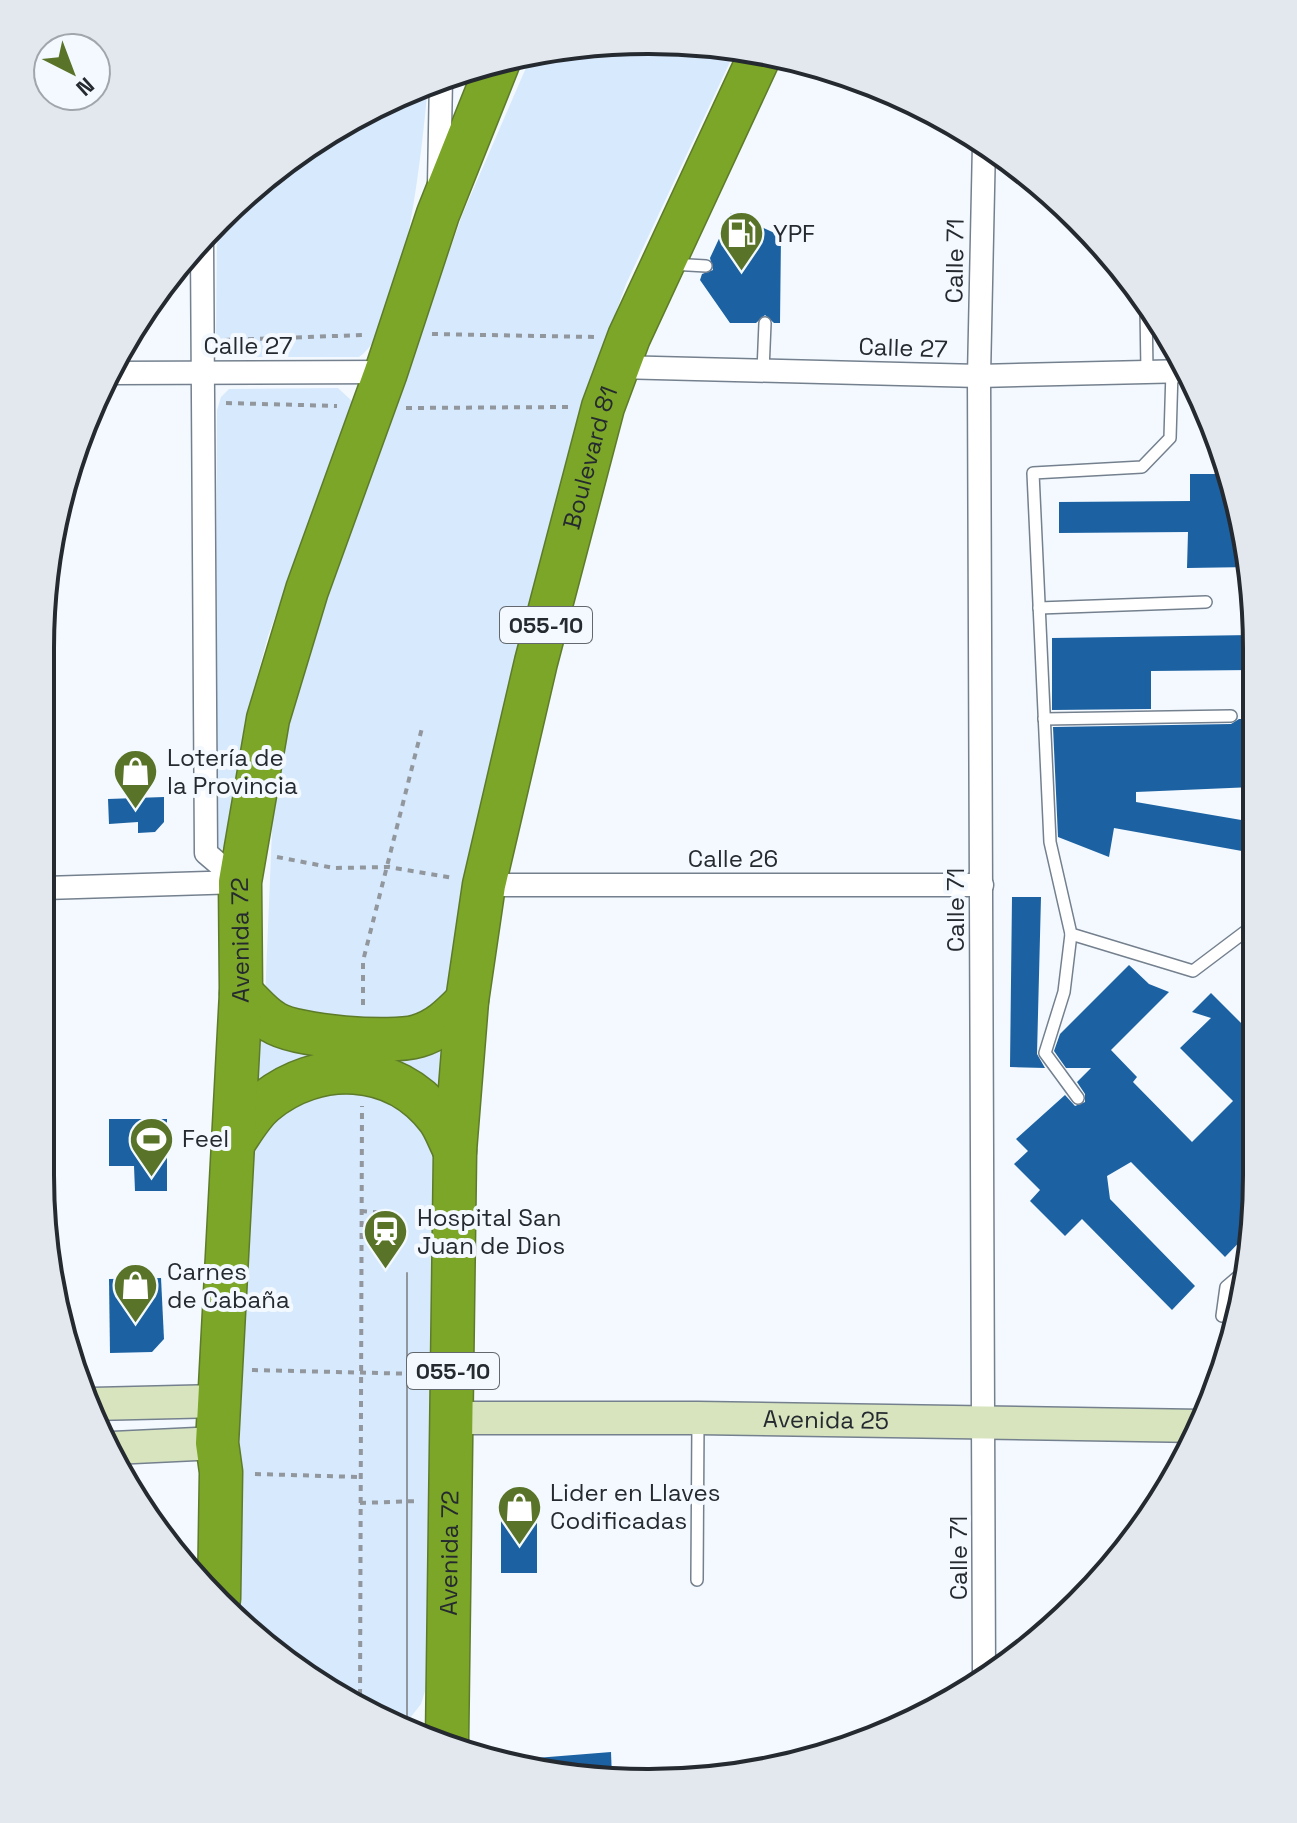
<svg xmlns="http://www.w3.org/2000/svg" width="1297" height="1823" font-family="'Space Grotesk',sans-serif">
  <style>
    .green { fill: #d7e9fd }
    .building { fill: #1c62a2 }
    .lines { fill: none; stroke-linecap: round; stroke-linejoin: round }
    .lane-casing { stroke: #74808e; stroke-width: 14 }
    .street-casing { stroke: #74808e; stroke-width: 25 }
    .secondary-casing { stroke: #74808e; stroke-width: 35 }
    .highway-casing { stroke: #5e7b2a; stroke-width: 45 }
    .path { stroke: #92979d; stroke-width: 4; stroke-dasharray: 6 6; stroke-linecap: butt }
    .lane { stroke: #fff; stroke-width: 11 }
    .street { stroke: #fff; stroke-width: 22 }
    .secondary { stroke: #d8e4be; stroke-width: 32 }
    .highway { stroke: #7ca627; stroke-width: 42 }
    .tram { stroke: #90969c; stroke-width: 2 }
    .labels { text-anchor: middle; stroke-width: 8; stroke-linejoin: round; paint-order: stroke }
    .shield { fill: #f3f9ff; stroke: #63686e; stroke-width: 2 }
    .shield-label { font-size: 22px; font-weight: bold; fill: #252a30 }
    .poi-label { font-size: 24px; fill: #252a30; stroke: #f3f9ff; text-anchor: start }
    .street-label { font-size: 24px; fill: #252a30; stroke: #f3f9ff }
    .rim { fill: none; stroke: #252a30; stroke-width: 4 }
  </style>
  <rect width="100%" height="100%" fill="#f3f9ff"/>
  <!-- green -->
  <g class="green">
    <path d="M689 41 736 49 626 284 587 393 504 706 462 900 453 1001 427 1024 284 1021 265 999 274 782 296 683 463 213 532 54 570 45Z"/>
    <path d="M428 84C423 140 405 327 359 357H230L216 343 217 228 248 191 345 121Z"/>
    <path d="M338 388 353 402 268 636 245 721 228 844 219 851 215 846 217 410 221 397 229 389Z"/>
    <path d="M258 1033 448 1038 445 1100 423 1079 254 1090Z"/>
    <path d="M316 1088 396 1098 433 1143 441 1178 430 1675 421 1704 403 1727 380 1720 248 1632 237 1620C237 1547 229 1169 262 1129 276 1113 299 1101 316 1088Z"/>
  </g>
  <!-- building -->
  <g class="building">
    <path d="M731 213 781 236 780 323H774L765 315 756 323H730L700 280 702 274 713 270 710 258Z"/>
    <path d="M1190 474H1223L1251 567 1187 568 1188 532 1059 533V502L1190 501Z"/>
    <path d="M1252 635V670L1151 671V709L1052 710V638Z"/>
    <path d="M1239 719H1253V787L1136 792V802L1253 822V853L1114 828 1109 857 1058 837 1053 727 1231 724Z"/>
    <path d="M164 797V822L155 832 138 833V822L109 824 108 799Z"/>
    <path d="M1012 897H1041L1037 1054 1045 1068 1010 1067Z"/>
    <path d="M1129 965 1149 984 1169 992 1111 1050 1137 1077 1133 1082 1192 1142 1233 1101 1180 1048 1211 1018 1192 1012 1211 993 1255 1037 1256 1214 1253 1228 1225 1257 1131 1162 1107 1176 1110 1199 1195 1286 1172 1310 1082 1219 1065 1236 1030 1201 1040 1190 1014 1164 1028 1151 1016 1139 1065 1095 1075 1106 1085 1102V1094L1077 1082 1091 1068H1066L1054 1051 1060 1034Z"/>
    <path d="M109 1119H167V1191H135L134 1166H109Z"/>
    <path d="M161 1278 164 1339 152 1352 110 1353 109 1279Z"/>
    <rect x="501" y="1519" width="36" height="54"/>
    <path d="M611 1752 612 1778H569L511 1760Z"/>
  </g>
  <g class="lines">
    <defs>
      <g id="lane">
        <path d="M1038 185 1114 259"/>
        <path d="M671 264 706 266"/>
        <path d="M1146 307 1147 371"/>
        <path d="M763 371 765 323"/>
        <path d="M1172 371 1170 438 1142 467 1033 473 1050 842 1071 934 1193 971 1254 925"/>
        <path d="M1039 608 1206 602"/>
        <path d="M1044 719 1231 716"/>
        <path d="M1071 934 1064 992 1045 1053 1078 1098"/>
        <path d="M1222 1316 1226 1287 1247 1269"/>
        <path d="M697 1580 698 1421"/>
      </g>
      <g id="street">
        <path d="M984 144 979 376 984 1676"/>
        <path d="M439 184 441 78"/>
        <path d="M202 246 206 853 240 882"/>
        <path d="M617 367 979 376 1189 371"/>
        <path d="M111 373 386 372"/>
        <path d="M484 885H982"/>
        <path d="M45 888 240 882"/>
      </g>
      <g id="secondary">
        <path d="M93 1404 220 1401"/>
        <path id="s1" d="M452 1418H698L1201 1426"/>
        <path d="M113 1448 217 1443"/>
      </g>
      <g id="highway">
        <path d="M241 993C251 1002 261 1015 273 1022 296 1037 392 1044 418 1036 439 1030 452 1016 467 1001"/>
        <path d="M234 1142C243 1129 252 1113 264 1103 317 1059 394 1061 438 1118 445 1127 449 1140 455 1151"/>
        <path id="s2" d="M219 1599 221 1472 217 1443 241 993 240 882 268 719 307 590 386 372 438 214 499 61"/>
        <path id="s3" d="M447 1741 455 1151 467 1001 484 885 536 662 603 407 629 337 761 53"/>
      </g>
    </defs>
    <!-- lane casing -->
    <use href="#lane" class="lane-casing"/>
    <!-- street casing -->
    <use href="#street" class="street-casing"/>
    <!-- secondary casing -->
    <use href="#secondary" class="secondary-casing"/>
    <!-- highway casing -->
    <use href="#highway" class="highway-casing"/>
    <!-- path -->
    <g class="path">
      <path d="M432 334 595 337"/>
      <path d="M224 340 363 335"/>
      <path d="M226 403 337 406"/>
      <path d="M406 408 569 407"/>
      <path d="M277 857 334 868 389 867 454 878"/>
      <path d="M363 1005V961L422 728"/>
      <path d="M361 1211 385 1213V1236H389"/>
      <path d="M252 1370 419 1374"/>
      <path d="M255 1474 360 1477"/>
      <path d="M360 1503 418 1501"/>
      <path d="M360 1707 362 1106"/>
    </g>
    <!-- lane -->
    <use href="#lane" class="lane"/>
    <!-- street -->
    <use href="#street" class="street"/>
    <!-- secondary -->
    <use href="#secondary" class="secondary"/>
    <!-- highway -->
    <use href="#highway" class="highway"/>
    <!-- tram -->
    <path class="tram" d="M407 1273V1729"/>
  </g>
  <!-- icons -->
  <defs>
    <symbol id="fuel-pin" viewBox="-11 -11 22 30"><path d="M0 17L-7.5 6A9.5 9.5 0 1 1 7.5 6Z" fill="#597428" stroke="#f3f9ff"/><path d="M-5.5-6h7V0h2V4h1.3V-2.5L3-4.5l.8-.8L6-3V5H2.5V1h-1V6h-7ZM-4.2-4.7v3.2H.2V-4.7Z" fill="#fff"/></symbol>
    <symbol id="shop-pin" viewBox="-11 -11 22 30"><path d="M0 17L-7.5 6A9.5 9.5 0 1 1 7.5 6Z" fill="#597428" stroke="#f3f9ff"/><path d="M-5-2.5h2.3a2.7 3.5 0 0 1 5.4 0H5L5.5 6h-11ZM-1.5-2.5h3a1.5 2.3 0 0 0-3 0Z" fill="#fff"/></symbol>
    <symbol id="stadium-pin" viewBox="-11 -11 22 30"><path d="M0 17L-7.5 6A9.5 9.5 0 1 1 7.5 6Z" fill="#597428" stroke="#f3f9ff"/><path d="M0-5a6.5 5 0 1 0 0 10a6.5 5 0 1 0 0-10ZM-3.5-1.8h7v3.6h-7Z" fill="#fff"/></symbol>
    <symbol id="station-pin" viewBox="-11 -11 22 30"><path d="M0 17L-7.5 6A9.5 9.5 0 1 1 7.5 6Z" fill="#597428" stroke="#f3f9ff"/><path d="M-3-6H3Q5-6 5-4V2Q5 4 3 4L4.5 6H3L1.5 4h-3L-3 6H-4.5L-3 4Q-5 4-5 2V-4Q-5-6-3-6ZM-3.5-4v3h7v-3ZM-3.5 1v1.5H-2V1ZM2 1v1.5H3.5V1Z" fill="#fff"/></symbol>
  </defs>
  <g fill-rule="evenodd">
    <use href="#fuel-pin" x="716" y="208" width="51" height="69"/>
    <use href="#shop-pin" x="110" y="746" width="51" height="69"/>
    <use href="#stadium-pin" x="126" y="1114" width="51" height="69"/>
    <use href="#station-pin" x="360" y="1206" width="51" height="69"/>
    <use href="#shop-pin" x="110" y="1260" width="51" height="69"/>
    <use href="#shop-pin" x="494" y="1482" width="51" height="69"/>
  </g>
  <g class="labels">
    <!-- shield labels -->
    <g class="shield">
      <rect x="500" y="607" width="92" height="36" rx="6"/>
      <rect x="407" y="1353" width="92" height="36" rx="6"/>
    </g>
    <g class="shield-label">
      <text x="546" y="633">055-10</text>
      <text x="453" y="1379">055-10</text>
    </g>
    <!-- poi labels -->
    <g class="poi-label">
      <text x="773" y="242">YPF</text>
      <text x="167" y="766">Lotería de<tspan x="167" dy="28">la Provincia</tspan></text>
      <text x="182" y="1147">Feel</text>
      <text x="417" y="1226">Hospital San<tspan x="417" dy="28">Juan de Dios</tspan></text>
      <text x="167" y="1280">Carnes<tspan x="167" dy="28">de Cabaña</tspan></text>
      <text x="550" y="1501">Lider en Llaves<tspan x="550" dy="28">Codificadas</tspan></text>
    </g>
    <!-- street labels -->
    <g class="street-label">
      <text transform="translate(955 261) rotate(-89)" y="8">Calle 71</text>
      <text x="248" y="354">Calle 27</text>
      <text transform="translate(903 348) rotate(2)" y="8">Calle 27</text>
      <text dy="8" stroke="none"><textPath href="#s3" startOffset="1298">Boulevard 81</textPath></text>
      <text x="733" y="867">Calle 26</text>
      <text transform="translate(956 910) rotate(-90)" y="8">Calle 71</text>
      <text dy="8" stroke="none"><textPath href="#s2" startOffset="660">Avenida 72</textPath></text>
      <text dy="8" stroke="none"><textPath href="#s1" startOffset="374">Avenida 25</textPath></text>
      <text dy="8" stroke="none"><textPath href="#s3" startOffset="188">Avenida 72</textPath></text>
      <text transform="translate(959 1558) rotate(-90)" y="8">Calle 71</text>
    </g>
  </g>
  <!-- crop -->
  <path d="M0 0H1297V1823H0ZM648 54H649A594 594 0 0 1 1243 648V1175A594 594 0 0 1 649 1769H648A594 594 0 0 1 54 1175V648A594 594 0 0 1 648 54Z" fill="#e3e8ee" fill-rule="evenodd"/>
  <path class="rim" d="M648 54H649A594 594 0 0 1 1243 648V1175A594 594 0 0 1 649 1769H648A594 594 0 0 1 54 1175V648A594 594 0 0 1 648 54Z"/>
  <!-- north arrow -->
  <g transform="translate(72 72) rotate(138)"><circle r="38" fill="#f3f9ff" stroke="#a1a6ac" stroke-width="2"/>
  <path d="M0-6L14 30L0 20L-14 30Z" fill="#597428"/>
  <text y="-12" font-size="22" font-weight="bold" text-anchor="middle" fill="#252a30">N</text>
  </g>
</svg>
